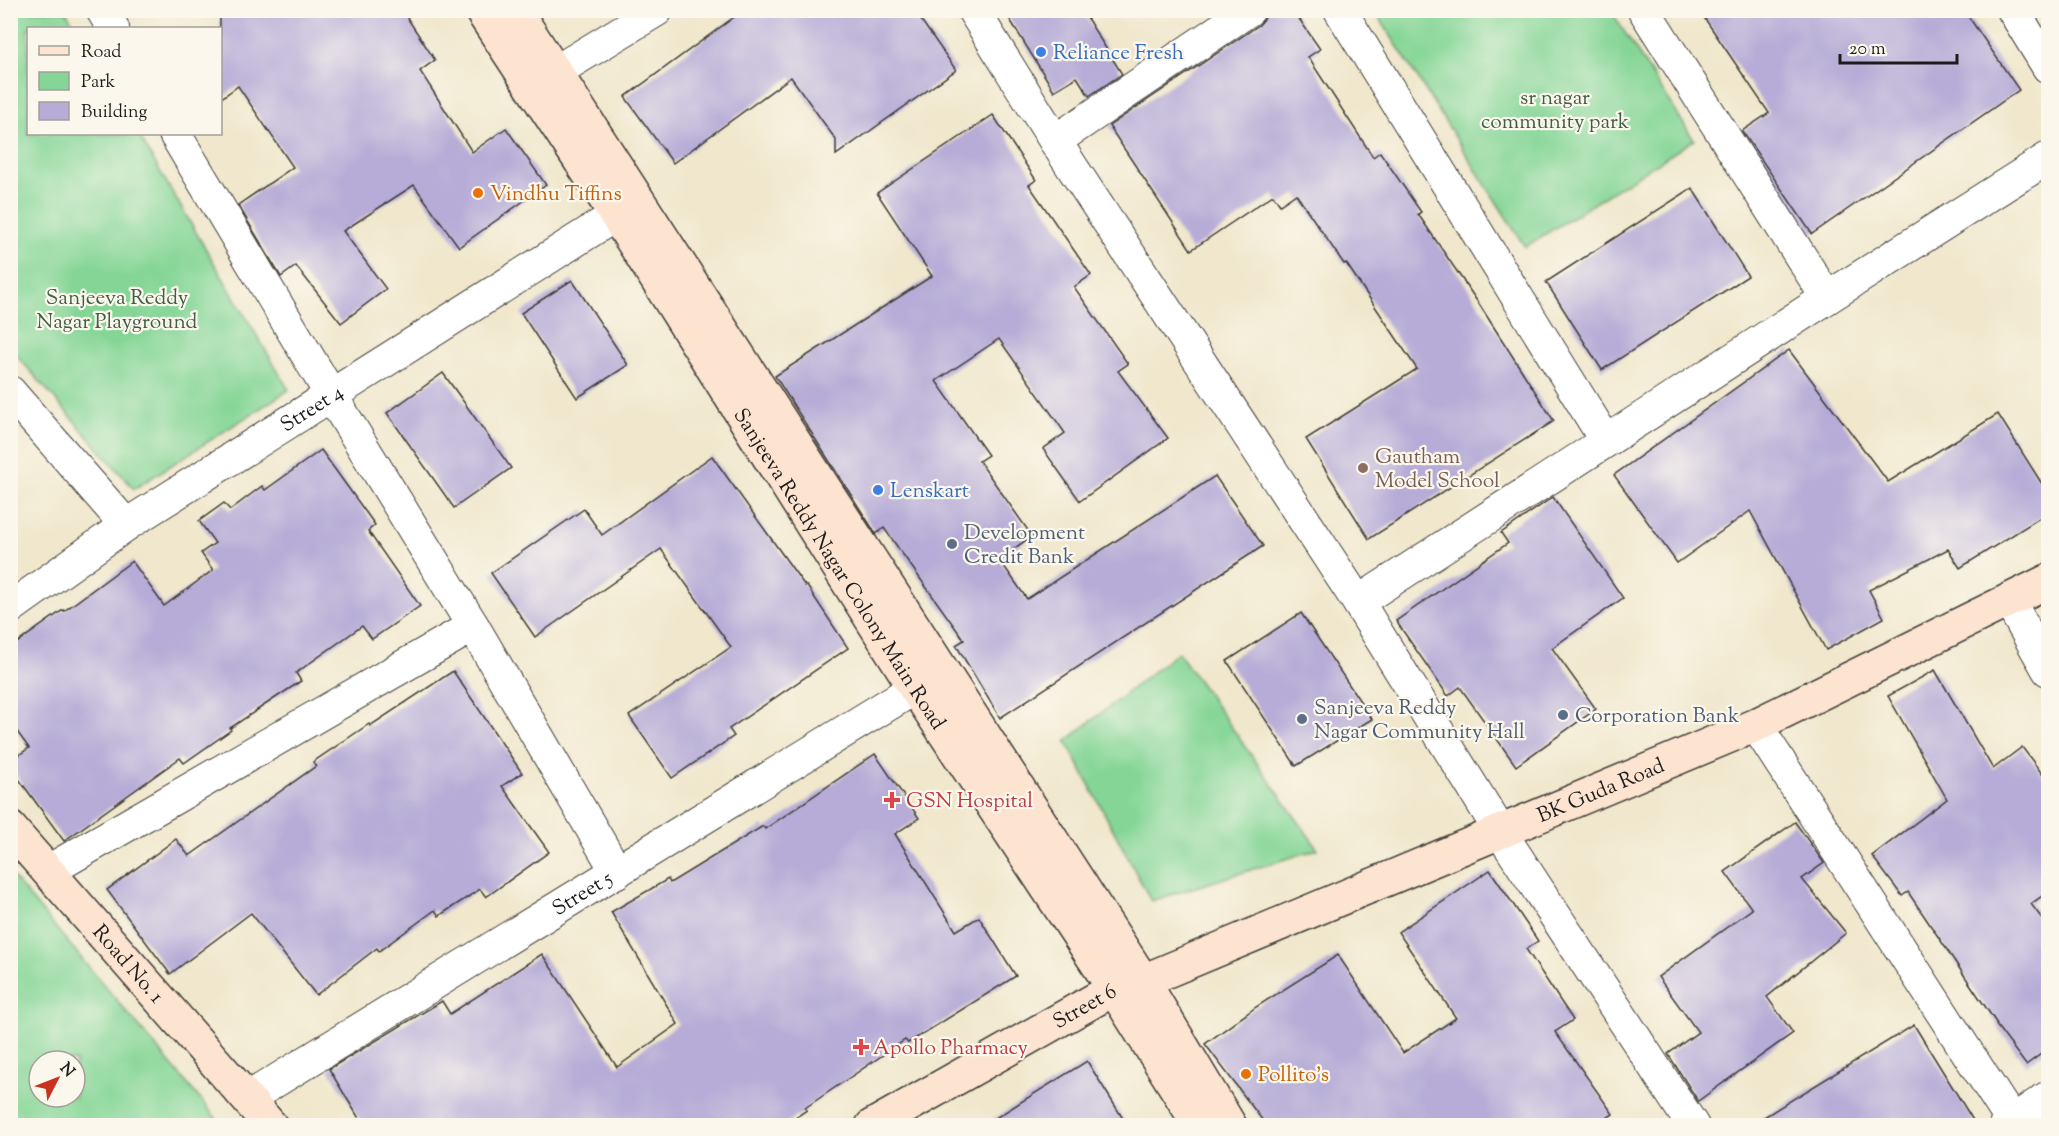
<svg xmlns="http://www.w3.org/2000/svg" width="2059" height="1136" font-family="'Sorts Mill Goudy',serif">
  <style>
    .green { fill: #85d696; stroke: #507959; stroke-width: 1.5; fill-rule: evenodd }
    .building { fill: #b6acd7 }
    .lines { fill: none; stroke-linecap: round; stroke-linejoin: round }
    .street-casing { stroke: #3c3a36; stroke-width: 34 }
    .secondary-casing { stroke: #3c3a36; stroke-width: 36 }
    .street { stroke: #fff; stroke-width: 32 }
    .secondary { stroke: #fde4d1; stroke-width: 33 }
    .shop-dot { fill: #3f7fe0; stroke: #fbf7ec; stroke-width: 2 }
    .food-dot { fill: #e8710a; stroke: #fbf7ec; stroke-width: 2 }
    .education-dot { fill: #8d6e63; stroke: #fbf7ec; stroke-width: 2 }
    .service-dot { fill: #5c6f8a; stroke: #fbf7ec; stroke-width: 2 }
    .health-dot { fill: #e0444e; stroke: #fbf7ec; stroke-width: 2 }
    .labels { text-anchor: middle; stroke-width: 4.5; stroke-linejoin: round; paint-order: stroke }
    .shop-label { font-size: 21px; fill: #366cbe; stroke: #fbf7ec; text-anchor: start }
    .park-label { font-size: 21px; fill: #415d47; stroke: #fbf7ec }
    .food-label { font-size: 21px; fill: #c56008; stroke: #fbf7ec; text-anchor: start }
    .street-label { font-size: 21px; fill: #1c1c1c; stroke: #fbf7ec }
    .education-label { font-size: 21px; fill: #785e54; stroke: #fbf7ec; text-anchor: start }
    .service-label { font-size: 21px; fill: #4e5e75; stroke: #fbf7ec; text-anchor: start }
    .health-label { font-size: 21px; fill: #be3a42; stroke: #fbf7ec; text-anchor: start }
  </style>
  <rect width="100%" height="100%" fill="#fbf7ec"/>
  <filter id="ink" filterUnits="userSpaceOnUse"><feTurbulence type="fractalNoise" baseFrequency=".0167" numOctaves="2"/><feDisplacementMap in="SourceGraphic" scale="12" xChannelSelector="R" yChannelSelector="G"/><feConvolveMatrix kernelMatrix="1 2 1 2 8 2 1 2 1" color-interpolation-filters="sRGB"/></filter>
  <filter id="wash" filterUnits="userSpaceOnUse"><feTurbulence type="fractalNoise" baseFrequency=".008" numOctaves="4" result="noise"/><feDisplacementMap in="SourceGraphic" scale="24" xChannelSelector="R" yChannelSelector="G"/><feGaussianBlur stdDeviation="1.35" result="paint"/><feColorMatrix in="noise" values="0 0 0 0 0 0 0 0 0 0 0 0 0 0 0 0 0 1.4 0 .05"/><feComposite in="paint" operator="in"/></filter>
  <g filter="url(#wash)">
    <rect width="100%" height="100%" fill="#f0e7cc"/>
    <!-- green -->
    <g class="green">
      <path d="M10 11H66L76 28H28V134H138L289 390 134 489 11 349Z"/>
      <path d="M1375 11H1611L1694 140 1525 247Z"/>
      <path d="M1178 652 1318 849 1151 901 1066 741Z"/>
      <path d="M10 875H11L222 1125H11ZM39 1061H75V1097H39Z"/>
    </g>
    <g id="blocks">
      <!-- building -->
      <g class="building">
        <path d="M220 10H402L435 60 420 71 472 152 506 128 546 185 459 247 414 185 343 231 386 289 341 323 296 266 281 277 238 205 293 167 238 86 220 99Z"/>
        <path d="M744 10H914L956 70 836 155V140L791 77 673 163 625 97Z"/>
        <path d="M1004 10H1082L1122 74 1089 96 1077 77 1054 91Z"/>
        <path d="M1267 10H1293L1320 49 1308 57 1373 157 1380 152 1421 212 1418 214 1479 304 1554 421 1369 539 1306 439 1417 369 1346 263 1344 264 1296 194 1280 205 1273 195 1191 250 1109 126 1259 25 1265 18Z"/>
        <path d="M1699 10H1964L2019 90 1812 234 1742 131 1769 113Z"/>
        <path d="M993 115 1036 180 1029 185 1091 275 1074 287 1128 364 1118 371 1168 438 1080 501 1043 449 1065 433 999 339 936 381 988 455 979 461 1032 536 999 559 1027 599 1215 476 1263 546 1000 718 956 645 964 640 884 528 876 534 775 376 932 276 877 193Z"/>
        <path d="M1692 188 1748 276 1602 370 1546 282Z"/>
        <path d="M572 280 628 365 577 398 521 313Z"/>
        <path d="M1789 350 1888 482 1998 414 2049 495V512L1960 568 1948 549 1869 590 1884 618 1826 650 1750 511 1677 563 1614 475Z"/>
        <path d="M443 373 511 468 454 508 387 413Z"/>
        <path d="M321 450 375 525 368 531 420 606 372 639 362 626 296 673 301 681 230 728 231 730 184 763 180 758 64 841 10 767V761L29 748 10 722V648L63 610 64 611 132 561 164 606 213 570 201 553 215 543 199 521 224 503 230 510 262 486 265 490Z"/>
        <path d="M712 456 805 586H807L848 648 729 729 734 736 672 778 629 716 731 647 661 549 535 637 491 573 584 509 602 535Z"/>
        <path d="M1553 497 1623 598 1552 648 1596 709 1516 766 1460 687 1448 696 1396 621 1508 543 1501 533Z"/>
        <path d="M1301 613 1372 719 1296 766 1227 661Z"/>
        <path d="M1935 670 1993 769 2022 747 2049 783V891L2031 904 2049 928V1048L2026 1065 1996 1025 1997 1024 1908 892 1902 896 1872 856 1947 799 1888 696Z"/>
        <path d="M453 671 522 773 502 786 549 852 486 897 480 889 439 916 435 910 379 951 377 948 316 995 251 913 170 974 107 890 176 839 189 856 316 766 313 762 369 724 370 726Z"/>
        <path d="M875 754 919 818 895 834 956 931 979 917 1016 976 908 1043 905 1040 805 1108 807 1110 784 1125H363L329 1069 442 1001 450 1014 542 954 617 1067 678 1024 611 912 668 879 670 883 763 826 765 829Z"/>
        <path d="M1795 822 1824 863 1802 879 1846 933 1767 997 1793 1033 1698 1101 1668 1054 1698 1032 1658 977 1752 909 1725 872Z"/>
        <path d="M1490 870 1538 941 1526 949 1573 1020 1555 1032 1613 1114 1596 1125H1266L1205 1044 1256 1007 1338 955 1403 1053 1456 1018 1398 932Z"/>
        <path d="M1914 1025 1976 1125H1751Z"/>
        <path d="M1087 1061 1127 1125H984Z"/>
      </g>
    </g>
  </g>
  <g filter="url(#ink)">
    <use href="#blocks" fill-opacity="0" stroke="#3c3a36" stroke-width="1.5"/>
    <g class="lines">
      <defs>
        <g id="street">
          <path d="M102 10 113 28"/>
          <path d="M973 10 1055 141 1358 602 1501 833 1693 1126"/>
          <path d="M1340 10 1606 441"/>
          <path d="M1644 10 1827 298"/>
          <path d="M2013 10 2048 67"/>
          <path d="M555 72 657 10"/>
          <path d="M175 134 331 395 473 626 617 872"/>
          <path d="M1055 141 1249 10"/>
          <path d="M10 392 126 525"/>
          <path d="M2009 601 2048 670"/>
          <path d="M1358 602 1827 298 2048 158"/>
          <path id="s1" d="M10 608 126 525 616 215"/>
          <path d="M1756 725 2015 1126"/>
          <path d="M48 871 473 626"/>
          <path id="s2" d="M248 1098 915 688"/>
          <path d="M2005 1126 2048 1097"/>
        </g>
        <g id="secondary">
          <path id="s3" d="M481 10 616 215 915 688 1114 989 1200 1126"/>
          <path d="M515 10 1143 981 1230 1126"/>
          <path id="s4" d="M10 828 271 1126"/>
          <path id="s5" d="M872 1126 1114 989 1143 981 1756 725 2048 581"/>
        </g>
      </defs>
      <!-- street casing -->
      <use href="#street" class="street-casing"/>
      <!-- secondary casing -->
      <use href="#secondary" class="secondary-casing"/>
      <!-- street -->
      <use href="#street" class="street"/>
      <!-- secondary -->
      <use href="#secondary" class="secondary"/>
    </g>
  </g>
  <!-- markers -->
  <g class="shop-dot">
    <circle cx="1041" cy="52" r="6"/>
    <circle cx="878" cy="490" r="6"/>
  </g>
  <g class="food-dot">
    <circle cx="478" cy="193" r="6"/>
    <circle cx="1246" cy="1074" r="6"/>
  </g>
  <circle class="education-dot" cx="1363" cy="468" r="6"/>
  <g class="service-dot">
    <circle cx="952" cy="544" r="6"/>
    <circle cx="1563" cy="715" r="6"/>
    <circle cx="1302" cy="719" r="6"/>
  </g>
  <g class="health-dot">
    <path d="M889 791h6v6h6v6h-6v6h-6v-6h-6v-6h6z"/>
    <path d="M858 1038h6v6h6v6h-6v6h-6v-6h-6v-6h6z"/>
  </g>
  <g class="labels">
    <!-- shop labels -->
    <g class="shop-label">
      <text x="1053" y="59">Reliance Fresh</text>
      <text x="890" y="497">Lenskart</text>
    </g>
    <!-- park labels -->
    <g class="park-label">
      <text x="1555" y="104">sr nagar<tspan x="1555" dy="24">community park</tspan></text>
      <text x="117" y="304">Sanjeeva Reddy<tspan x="117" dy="24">Nagar Playground</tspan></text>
    </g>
    <!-- food labels -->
    <g class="food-label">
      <text x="490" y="200">Vindhu Tiffins</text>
      <text x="1258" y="1081">Pollito's</text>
    </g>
    <!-- street labels -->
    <g class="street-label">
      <text dy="7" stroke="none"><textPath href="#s1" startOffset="362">Street 4</textPath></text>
      <text dy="7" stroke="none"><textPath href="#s3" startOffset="664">Sanjeeva Reddy Nagar Colony Main Road</textPath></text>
      <text dy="7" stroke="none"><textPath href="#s5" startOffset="804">BK Guda Road</textPath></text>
      <text dy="7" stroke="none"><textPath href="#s2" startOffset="392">Street 5</textPath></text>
      <text dy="7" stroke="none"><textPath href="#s4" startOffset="180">Road No. 1</textPath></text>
      <text dy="7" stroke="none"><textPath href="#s5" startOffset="244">Street 6</textPath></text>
    </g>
    <!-- education labels -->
    <g class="education-label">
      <text x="1375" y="463">Gautham<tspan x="1375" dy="24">Model School</tspan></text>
    </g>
    <!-- service labels -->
    <g class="service-label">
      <text x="964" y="539">Development<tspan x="964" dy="24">Credit Bank</tspan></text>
      <text x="1314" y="714">Sanjeeva Reddy<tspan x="1314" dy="24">Nagar Community Hall</tspan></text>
      <text x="1575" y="722">Corporation Bank</text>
    </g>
    <!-- health labels -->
    <g class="health-label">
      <text x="906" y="807">GSN Hospital</text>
      <text x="873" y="1054">Apollo Pharmacy</text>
    </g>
  </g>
  <!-- margin -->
  <rect width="2059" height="1136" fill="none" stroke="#fbf7ec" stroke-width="36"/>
  <!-- legend -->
  <rect x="27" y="27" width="195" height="108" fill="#fbf7ec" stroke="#a29f99" stroke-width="1.5"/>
  <rect x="39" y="46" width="30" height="9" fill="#fde4d1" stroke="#a29f99" stroke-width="1.5"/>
  <text x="81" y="57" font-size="18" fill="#1c1c1c">Road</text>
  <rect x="39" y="72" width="30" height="18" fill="#85d696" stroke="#a29f99" stroke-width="1.5"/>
  <text x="81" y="87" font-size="18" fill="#1c1c1c">Park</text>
  <rect x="39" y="102" width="30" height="18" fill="#b6acd7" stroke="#a29f99" stroke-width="1.5"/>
  <text x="81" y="117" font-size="18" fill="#1c1c1c">Building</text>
  <!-- north arrow -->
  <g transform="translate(57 1079) rotate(48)"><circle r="28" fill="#fbf7ec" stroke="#a29f99" stroke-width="1.5"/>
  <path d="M0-4.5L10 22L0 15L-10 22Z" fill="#c8321e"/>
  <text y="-9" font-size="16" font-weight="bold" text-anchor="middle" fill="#1c1c1c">N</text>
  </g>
  <!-- scale -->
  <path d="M1840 54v9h117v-9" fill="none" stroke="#1c1c1c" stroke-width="3"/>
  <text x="1849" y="54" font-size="18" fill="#1c1c1c" stroke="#fbf7ec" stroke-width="4.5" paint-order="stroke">20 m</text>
</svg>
